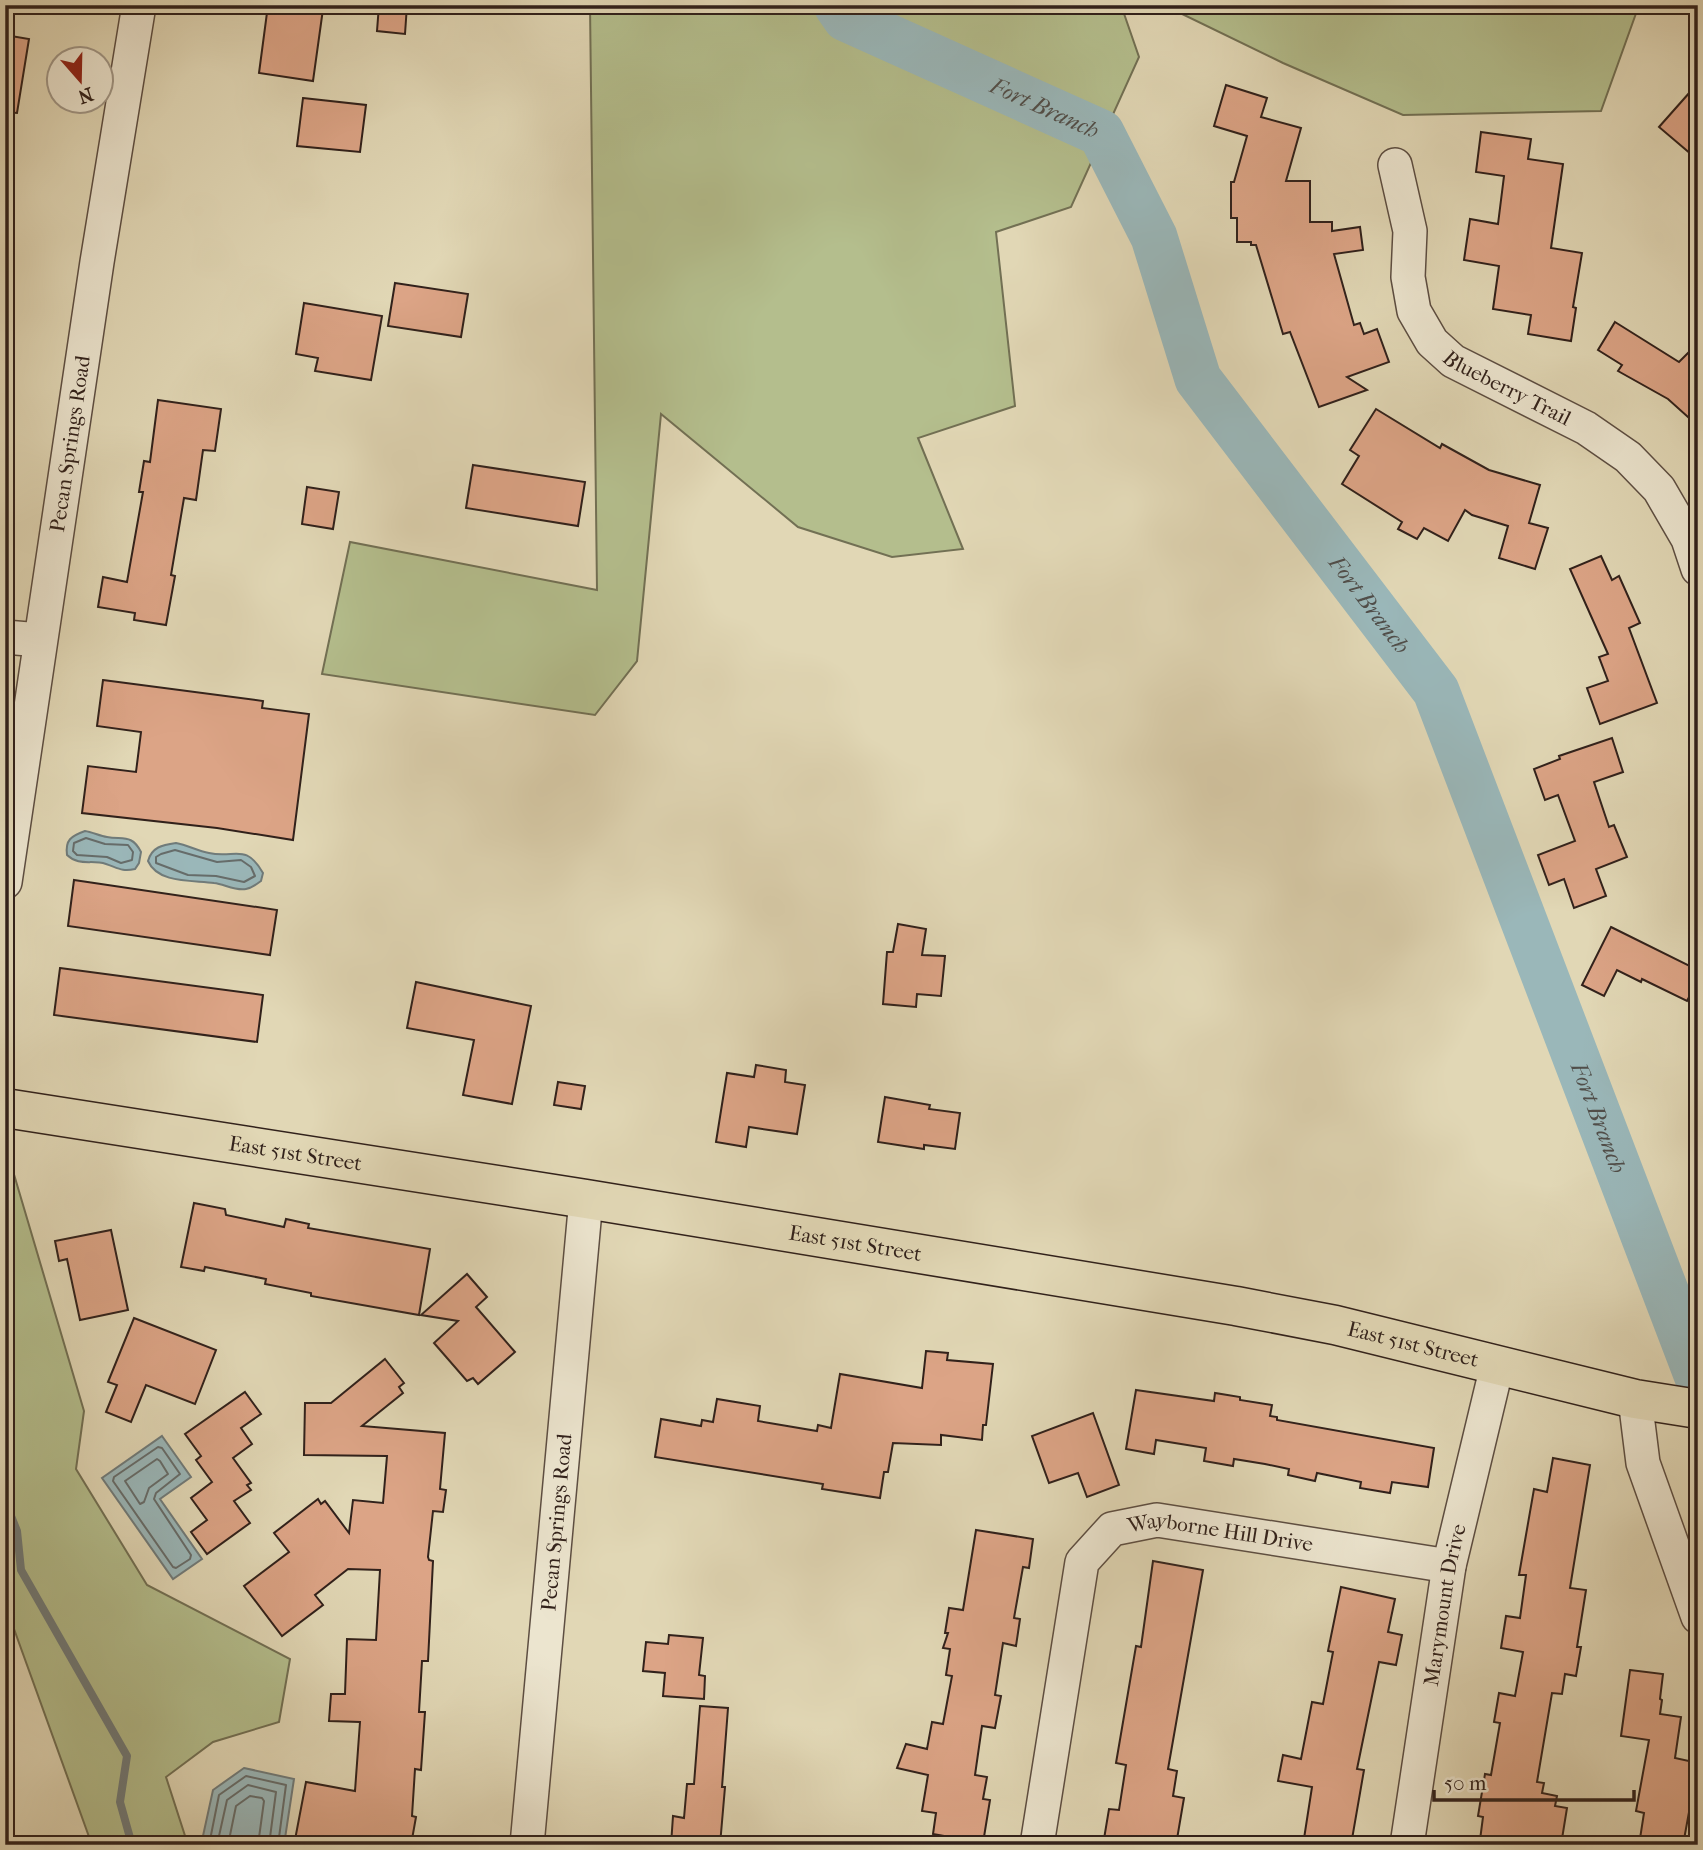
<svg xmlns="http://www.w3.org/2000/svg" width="1703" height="1850" font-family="'IM FELL French Canon',serif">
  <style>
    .green { fill: #b4be8d; stroke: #727054; stroke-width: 2 }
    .water { fill: #9ab7b9; stroke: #707b7a; stroke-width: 2 }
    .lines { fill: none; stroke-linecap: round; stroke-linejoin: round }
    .shore { stroke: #666c6a; stroke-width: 2 }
    .stream { stroke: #707b7a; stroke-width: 8 }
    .river { stroke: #9ab7b9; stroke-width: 47 }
    .building { fill: #dca486; stroke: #31211b; stroke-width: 2 }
    .minor-casing { stroke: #5d4e42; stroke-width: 36 }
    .major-casing { stroke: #31211b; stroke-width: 41 }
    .minor { stroke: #ece5cf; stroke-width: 33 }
    .major { stroke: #e1d7b5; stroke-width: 38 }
    .labels { text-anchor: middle; stroke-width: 5; stroke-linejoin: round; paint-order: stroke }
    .street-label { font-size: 21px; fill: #31211b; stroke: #ece5cf }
    .water-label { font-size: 23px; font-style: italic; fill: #504e4a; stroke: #ece5cf }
  </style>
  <rect width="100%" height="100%" fill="#e1d7b5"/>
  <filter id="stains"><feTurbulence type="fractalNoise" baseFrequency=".00286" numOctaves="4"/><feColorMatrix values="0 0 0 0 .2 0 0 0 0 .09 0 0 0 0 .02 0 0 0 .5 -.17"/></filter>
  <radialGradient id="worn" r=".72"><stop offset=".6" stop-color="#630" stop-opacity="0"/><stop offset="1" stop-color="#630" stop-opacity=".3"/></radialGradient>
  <!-- green -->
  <g class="green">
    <path d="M590 5H1121L1139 57 1071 207 996 232 1015 406 918 438 963 549 892 557 798 527 661 414 637 661 595 715 322 674 350 542 597 590Z"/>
    <path d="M1177 5H1639L1601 111 1403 115 1283 63 1180 13Z"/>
    <path d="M5 1144 84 1411 76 1469 147 1585 290 1659 279 1722 213 1742 166 1777 188 1845H92L5 1604Z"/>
  </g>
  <!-- water -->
  <g class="water">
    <path d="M85 831C92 832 100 836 107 837 123 840 132 834 141 852L139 863 135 869C122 872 118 868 106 864 91 859 80 867 67 855 65 840 71 836 85 831Z"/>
    <path d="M176 843C188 845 197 851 209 853 235 859 245 842 263 873L261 881C257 884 252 888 246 889 235 891 224 884 214 883 194 880 158 884 148 861 152 847 162 845 176 843Z"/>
    <path d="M162 1436 191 1477 160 1499 202 1559 173 1579 102 1478Z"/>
    <path d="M244 1768 294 1779 284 1845H201L213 1790Z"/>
  </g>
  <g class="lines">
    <!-- shore -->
    <g class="shore">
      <path d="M86 838 105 844 128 845 133 852 132 860 121 863 107 857 77 855 73 851 74 843Z"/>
      <path d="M175 850 217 862 241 860 251 867 255 876 244 882 216 876 188 875 156 863V857L161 854Z"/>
      <path d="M158 1447 162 1448 180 1474 156 1493 154 1499 191 1555 190 1559 176 1568 173 1567 113 1481 114 1477Z"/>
      <path d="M157 1459 160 1461 168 1474 149 1488 144 1502 140 1504 125 1481Z"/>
      <path d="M209 1845 219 1795 246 1776 286 1785 278 1845"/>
      <path d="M217 1845 227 1800 248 1785 276 1792 269 1845"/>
      <path d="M228 1845 236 1806 250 1796 262 1798 264 1801 258 1845"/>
    </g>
    <!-- stream -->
    <path class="stream" d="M5 1501 17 1531 21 1570 127 1756 120 1802 132 1845"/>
    <!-- river -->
    <path class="river" id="s1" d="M837 5 846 18 1101 133 1154 237 1198 379 1436 691 1698 1377"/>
  </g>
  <!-- building -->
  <g class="building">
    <path d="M268 5H298L323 9 313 81 259 73Z"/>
    <path d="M379 5H407L405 34 377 31Z"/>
    <path d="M5 35 29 39 17 113 5 112Z"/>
    <path d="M1698 83V160L1659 127Z"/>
    <path d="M1226 85 1267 98 1261 117 1301 128 1286 181H1310V222H1332V231L1360 227 1363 250 1334 254 1354 325 1360 323 1364 334 1377 329 1389 362 1347 377 1367 390 1319 407 1290 332 1283 334 1256 245H1251V242H1237V218H1231V182H1234L1247 136 1214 126Z"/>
    <path d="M303 98 366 105 360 152 297 146Z"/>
    <path d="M1481 132 1531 139 1528 159 1563 164 1551 248 1582 253 1573 307 1576 308 1571 341 1528 334 1531 315 1493 309 1499 266 1464 260 1470 219 1498 224 1504 176 1476 172Z"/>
    <path d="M395 283 468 294 461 337 388 326Z"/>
    <path d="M304 303 382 316 371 380 315 371 318 358 296 354Z"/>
    <path d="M1615 322 1679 362 1698 343V426L1668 399 1618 371 1622 365 1598 350Z"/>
    <path d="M158 400 221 409 215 451 203 450 196 500 184 498 171 575 175 576 166 625 134 620 135 613 98 607 103 577 127 582 143 492H139L144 461 150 462Z"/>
    <path d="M1376 409 1440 448 1442 444 1489 470 1540 485 1529 523 1548 528 1535 569 1499 558 1508 526 1472 515 1465 510 1448 541 1424 528 1417 539 1398 529 1402 522 1342 484 1359 456 1350 450Z"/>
    <path d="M473 465 585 482 578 526 466 508Z"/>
    <path d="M307 487 339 492 333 529 302 524Z"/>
    <path d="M1601 556 1612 580 1619 576 1640 623 1629 628 1657 703 1600 724 1587 688 1608 681 1599 657 1608 654 1570 569Z"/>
    <path d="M103 680 263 701 262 708 309 714 293 840 217 828 82 813 88 766 136 772 141 732 97 726Z"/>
    <path d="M1612 738 1623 772 1594 782 1609 827 1614 825 1627 857 1596 869 1606 896 1574 908 1564 879 1549 885 1538 855 1575 841 1558 795 1545 800 1534 769 1560 759 1559 756Z"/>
    <path d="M74 880 277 910 270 955 68 926Z"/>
    <path d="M898 924 926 929 922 955 945 956 941 996 917 994 916 1007 883 1004 887 952H893Z"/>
    <path d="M1611 927 1698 970V980L1687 1001 1642 979 1641 982 1617 970 1604 996 1582 985Z"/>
    <path d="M60 968 263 995 257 1042 54 1015Z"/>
    <path d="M416 982 531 1006 512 1104 463 1095 474 1040 407 1028Z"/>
    <path d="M756 1065 786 1070 785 1082 805 1085 797 1134 749 1127 746 1147 716 1142 727 1073 754 1077Z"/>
    <path d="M558 1082 585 1086 581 1109 554 1105Z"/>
    <path d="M885 1097 930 1105 929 1109 960 1113 955 1149 924 1145V1149L878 1142Z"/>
    <path d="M194 1203 225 1209 226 1215 284 1227 286 1219 309 1224 308 1228 430 1249 419 1315 311 1296V1293L265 1284 266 1279 205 1267 204 1271 181 1267Z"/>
    <path d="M111 1230 128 1310 80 1320 67 1259 59 1261 55 1241Z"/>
    <path d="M467 1274 487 1297 476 1307 515 1352 478 1384 473 1378 467 1381 434 1343 458 1321 421 1315Z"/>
    <path d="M134 1318 216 1350 195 1404 146 1385 131 1422 106 1412 117 1385 108 1382Z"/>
    <path d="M926 1351 948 1353 947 1360 993 1364 986 1425H983L982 1440 941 1435V1445L893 1443 888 1472H884L880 1498 822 1489 823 1484 655 1457 661 1419 701 1426 702 1420 713 1422 717 1399 760 1406 758 1421 817 1431 818 1425 831 1428 840 1374 922 1388Z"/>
    <path d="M385 1359 404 1383 399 1387 403 1393 362 1426 445 1433 440 1489 446 1490 443 1512 433 1511 428 1557 429 1560 433 1561 428 1661H422L419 1712H425L421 1770 415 1769 412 1816 416 1817 411 1845H294L306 1782 355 1791 360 1722 329 1721 331 1694H345L347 1639 376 1640 380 1570 348 1569 315 1595 323 1605 282 1636 244 1586 289 1552 274 1533 318 1499 321 1504 325 1501 349 1533 353 1500 383 1503 387 1456 304 1455 305 1403H331Z"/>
    <path d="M1136 1390 1214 1401 1215 1393 1240 1397V1400L1272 1405 1270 1416 1277 1417V1420L1434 1448 1428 1487 1392 1482 1390 1493 1360 1488 1361 1482 1317 1473 1315 1481 1288 1475 1289 1469 1265 1464 1234 1459 1233 1466 1204 1461 1206 1448 1156 1440 1154 1454 1126 1449Z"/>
    <path d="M245 1392 261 1414 241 1428 252 1444 233 1458 251 1483 247 1485 251 1490 234 1501 250 1523 207 1554 191 1532 207 1520 191 1498 212 1482 196 1460 201 1456 185 1434Z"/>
    <path d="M1093 1413 1119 1485 1087 1497 1078 1473 1049 1483 1032 1436Z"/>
    <path d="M1553 1458 1590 1465 1570 1588 1586 1590 1577 1647H1581L1576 1676 1565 1674 1562 1694 1552 1693 1537 1782 1544 1783 1542 1793 1557 1796 1555 1806 1567 1808 1561 1845H1507L1480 1840 1483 1817 1478 1816 1485 1774 1491 1775 1500 1723 1494 1722 1499 1693 1515 1696 1523 1652 1501 1648 1506 1616 1520 1618 1526 1575H1519L1534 1489 1547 1492Z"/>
    <path d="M976 1530 1033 1539 1029 1568 1023 1567 1014 1618 1020 1619 1016 1646 1003 1643 995 1695 1001 1696 995 1728 982 1726 975 1775 987 1777 983 1799 990 1800 983 1843 933 1834 936 1813 922 1811 928 1775 897 1768 906 1744 927 1749 932 1722 943 1724 952 1676 946 1675 950 1649 943 1648 948 1633H945L949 1608 963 1610Z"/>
    <path d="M1153 1561 1203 1570 1168 1769 1177 1771 1173 1796 1184 1798 1176 1845H1103L1109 1809 1119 1810 1126 1765 1116 1763 1136 1646 1141 1647Z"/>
    <path d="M1341 1587 1395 1599 1388 1632 1402 1635 1396 1665 1379 1662 1357 1769 1364 1770 1351 1845H1303L1312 1787 1278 1781 1283 1755 1301 1759 1312 1702 1323 1704 1333 1652 1328 1651Z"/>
    <path d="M669 1635 703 1638 699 1675 705 1676 704 1699 663 1696 665 1673 643 1671 646 1642 668 1644Z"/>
    <path d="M1630 1670 1663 1674 1660 1699 1662 1700 1660 1714 1681 1717 1675 1758 1698 1763 1683 1845H1639L1644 1813 1636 1811 1649 1740 1621 1736Z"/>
    <path d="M700 1706 728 1708 722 1787H725L720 1845H671L673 1816 684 1818 687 1784H694Z"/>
  </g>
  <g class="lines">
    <defs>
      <g id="minor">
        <path id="s2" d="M1395 165 1410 231 1408 277 1414 311 1432 342 1453 361 1586 428 1628 457 1659 489 1688 539 1698 569"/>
        <path d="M5 637 40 640"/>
        <path id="s3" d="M5 882 97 262 139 5"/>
        <path d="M1635 1399 1643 1463 1698 1617"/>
        <path id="s4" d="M527 1845 586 1199"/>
        <path id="s5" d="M1037 1845 1082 1562 1112 1529 1157 1520 1449 1566"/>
        <path id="s6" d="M1407 1845 1449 1566 1497 1366"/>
      </g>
      <g id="major">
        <path id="s7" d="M5 1108 586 1199 1236 1306 1335 1325 1635 1399 1698 1409"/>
      </g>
    </defs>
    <!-- minor casing -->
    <use href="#minor" class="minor-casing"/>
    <!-- major casing -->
    <use href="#major" class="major-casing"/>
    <!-- minor -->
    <use href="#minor" class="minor"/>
    <!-- major -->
    <use href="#major" class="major"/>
  </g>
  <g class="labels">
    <!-- street labels -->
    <g class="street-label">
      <text dy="7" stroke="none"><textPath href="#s2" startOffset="273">Blueberry Trail</textPath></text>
      <text dy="7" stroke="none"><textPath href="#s3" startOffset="443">Pecan Springs Road</textPath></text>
      <text dy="7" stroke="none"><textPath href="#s7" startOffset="294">East 51st Street</textPath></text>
      <text dy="7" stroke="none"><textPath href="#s7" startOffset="861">East 51st Street</textPath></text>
      <text dy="7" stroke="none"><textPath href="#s7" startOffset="1428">East 51st Street</textPath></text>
      <text dy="7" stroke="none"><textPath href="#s4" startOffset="324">Pecan Springs Road</textPath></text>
      <text dy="7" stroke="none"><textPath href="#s5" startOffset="441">Wayborne Hill Drive</textPath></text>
      <text dy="7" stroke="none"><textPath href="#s6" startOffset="243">Marymount Drive</textPath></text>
    </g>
    <!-- water labels -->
    <g class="water-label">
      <text dy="8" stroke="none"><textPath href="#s1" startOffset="234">Fort Branch</textPath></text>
      <text dy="8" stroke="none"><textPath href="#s1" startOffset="844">Fort Branch</textPath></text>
      <text dy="8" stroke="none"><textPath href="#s1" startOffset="1410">Fort Branch</textPath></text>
    </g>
  </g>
  <!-- margin -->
  <rect width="1703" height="1850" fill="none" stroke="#e1d7b5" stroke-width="28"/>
  <rect x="7" y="7" width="1689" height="1836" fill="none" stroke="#31211b" stroke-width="3.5"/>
  <rect x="14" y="14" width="1675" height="1822" fill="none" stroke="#31211b" stroke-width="2"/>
  <!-- north arrow -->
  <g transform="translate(80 80) rotate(160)"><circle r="33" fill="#ece5cf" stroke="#a19787" stroke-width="2"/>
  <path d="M0-5L12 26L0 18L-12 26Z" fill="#8f2418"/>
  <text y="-10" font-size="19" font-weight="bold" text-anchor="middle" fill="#31211b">N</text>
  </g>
  <!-- scale -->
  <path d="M1434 1790v10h200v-10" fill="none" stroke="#31211b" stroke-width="3.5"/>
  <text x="1444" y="1790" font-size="21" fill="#31211b" stroke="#ece5cf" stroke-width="5" paint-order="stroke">50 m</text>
  <rect width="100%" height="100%" filter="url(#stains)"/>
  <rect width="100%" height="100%" fill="url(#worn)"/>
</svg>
